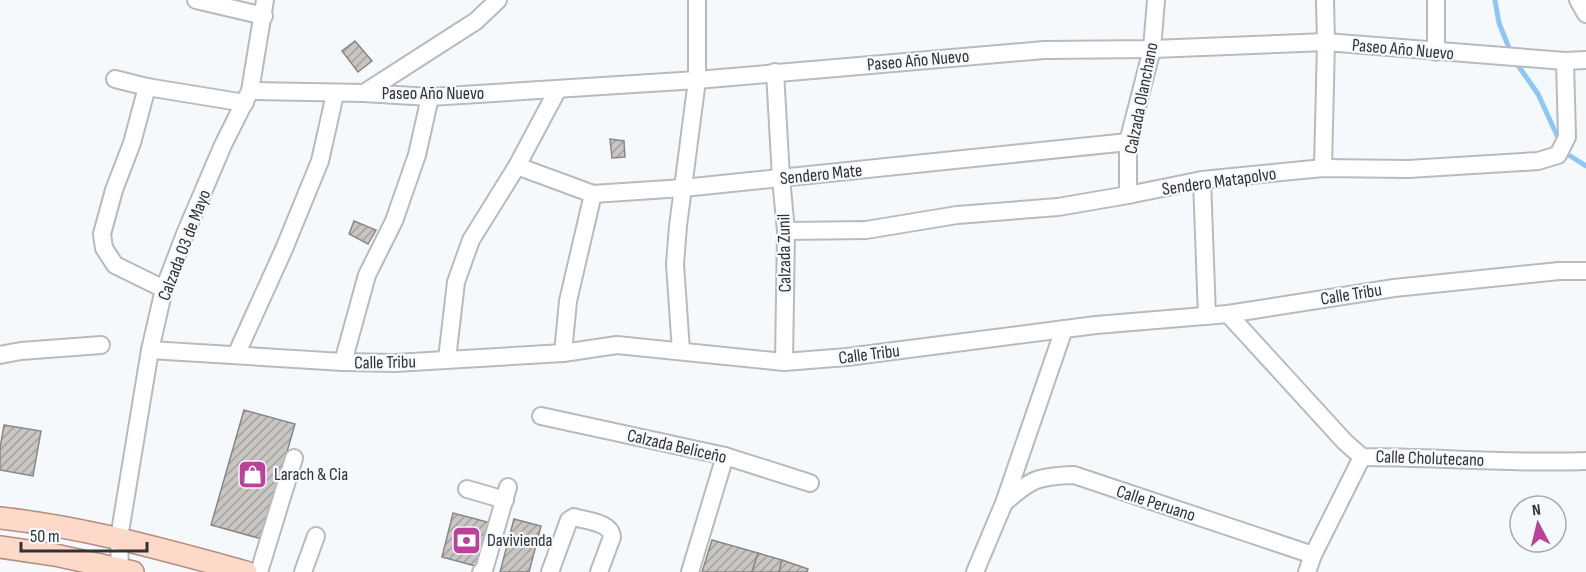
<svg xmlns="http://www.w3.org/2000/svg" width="1586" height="572" font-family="'Sofia Sans Condensed',sans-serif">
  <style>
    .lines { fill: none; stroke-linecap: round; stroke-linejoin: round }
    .stream { stroke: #8cc8f7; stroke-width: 5 }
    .building { fill: url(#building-hatch); stroke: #8b8785; stroke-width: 1.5 }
    .minor-casing { stroke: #b8bbbe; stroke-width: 20 }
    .major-casing { stroke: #b58e7e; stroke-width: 24 }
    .minor { stroke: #fff; stroke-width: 16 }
    .major { stroke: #fdd9ca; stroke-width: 21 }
    .labels { text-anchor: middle; stroke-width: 4.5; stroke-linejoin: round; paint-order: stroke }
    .street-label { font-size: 18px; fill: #303233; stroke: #f6f9fc }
    .poi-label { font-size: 18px; fill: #303233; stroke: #f6f9fc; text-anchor: start }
  </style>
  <defs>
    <pattern id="building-hatch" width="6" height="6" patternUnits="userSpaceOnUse" patternTransform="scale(1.5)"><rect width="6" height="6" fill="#c8c5c2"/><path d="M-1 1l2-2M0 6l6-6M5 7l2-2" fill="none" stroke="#a3a19e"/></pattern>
  </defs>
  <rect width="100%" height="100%" fill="#f6f9fc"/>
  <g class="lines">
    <!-- stream -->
    <g class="stream">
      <path d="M1495 0 1499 23 1511 53"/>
      <path d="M1515 61 1538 94 1560 142"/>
      <path d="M1564 150 1567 154 1586 166"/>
    </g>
  </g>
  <!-- building -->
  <g class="building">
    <path d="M355 41 372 61 358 72 342 51Z"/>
    <path d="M610 139 624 141 625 157 612 158Z"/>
    <path d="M354 221 376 230 368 244 349 234Z"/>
    <path d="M244 410 295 424 262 539 211 525Z"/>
    <path d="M4 425 41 431 33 476 0 470V448Z"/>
    <path d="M453 513 491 523 479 567 442 557Z"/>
    <path d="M514 519 541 526 529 572H500Z"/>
    <path d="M712 540 758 553 752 572H702Z"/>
    <path d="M758 553 782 560 779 572H752Z"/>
    <path d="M782 560 808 569 807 572H779Z"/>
  </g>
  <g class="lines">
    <defs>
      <g id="minor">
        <path d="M196 0 264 16"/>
        <path d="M1436 0V52"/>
        <path d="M1578 0 1586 14"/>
        <path d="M775 72 781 178 786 231 784 362"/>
        <path d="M115 79 147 87 245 103"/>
        <path d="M147 87 132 143 114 190 102 234 104 248 115 265 164 289"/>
        <path d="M250 91 364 93 430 97 697 80 1044 50 1152 49 1326 42 1565 61 1586 60"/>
        <path d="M364 93 476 21 498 0"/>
        <path d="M517 166 593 194 683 188 1128 142"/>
        <path d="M1323 168 1326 42 1325 0"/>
        <path d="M1202 180 1207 316"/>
        <path d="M1128 195V142L1152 49 1156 0"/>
        <path d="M786 231 866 230 957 215 1058 207 1128 195 1202 180 1323 168 1408 169 1538 161 1558 155 1567 137 1565 61"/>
        <path d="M1228 314 1345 442 1362 457C1437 457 1511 464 1586 461"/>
        <path d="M150 350 343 362 395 363 563 353 617 345 784 362 847 357 1096 325 1228 314 1394 288 1559 271H1586"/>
        <path d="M681 351 675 264 678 226 697 80V0"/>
        <path d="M563 353 568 301 593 194"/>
        <path d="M0 355 21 351 101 345"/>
        <path d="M236 355 284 249 320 161 335 94"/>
        <path d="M447 359 456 282 471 240 517 166 558 89"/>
        <path d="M343 362 367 275 394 221 417 155 430 97"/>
        <path d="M541 416 725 456 810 483"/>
        <path d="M467 489 505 500"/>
        <path d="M1004 503C1031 479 1038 476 1074 475L1313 555"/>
        <path d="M120 572 119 538 150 350 164 289 185 234 223 145 250 91 265 0"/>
        <path d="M259 572 294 458"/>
        <path d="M303 572 316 536"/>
        <path d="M481 572 484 570 508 487"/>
        <path d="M550 572 569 520 574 517C586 521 611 522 612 537L599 572"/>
        <path d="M690 572 725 456"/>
        <path d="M975 572 1004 503 1064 329"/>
        <path d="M1307 572 1313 555 1362 457"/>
      </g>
      <g id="major">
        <path d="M0 518C84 527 165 550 246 572"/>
        <path d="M0 547 55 555 133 572"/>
      </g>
    </defs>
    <!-- minor casing -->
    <use href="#minor" class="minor-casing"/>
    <!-- major casing -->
    <use href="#major" class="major-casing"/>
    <!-- minor -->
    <use href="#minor" class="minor"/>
    <!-- major -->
    <use href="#major" class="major"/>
  </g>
  <!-- icons -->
  <defs>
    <symbol id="shop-square" viewBox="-11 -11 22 22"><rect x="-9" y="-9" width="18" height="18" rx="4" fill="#ba4399" stroke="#f6f9fc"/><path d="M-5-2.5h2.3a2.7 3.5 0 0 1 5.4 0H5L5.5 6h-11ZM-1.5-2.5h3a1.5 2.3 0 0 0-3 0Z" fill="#fff"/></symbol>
    <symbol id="bank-square" viewBox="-11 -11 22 22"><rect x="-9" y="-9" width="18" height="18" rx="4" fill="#ba4399" stroke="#f6f9fc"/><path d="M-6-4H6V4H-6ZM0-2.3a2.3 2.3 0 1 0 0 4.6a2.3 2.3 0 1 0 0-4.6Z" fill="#fff"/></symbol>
  </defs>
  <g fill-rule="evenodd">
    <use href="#shop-square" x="236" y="458" width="33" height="33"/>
    <use href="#bank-square" x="450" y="524" width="33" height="33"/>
  </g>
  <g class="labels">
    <!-- street labels -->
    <g class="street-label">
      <text transform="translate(1403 49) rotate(5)" y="6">Paseo Año Nuevo</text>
      <text transform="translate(918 60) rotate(-5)" y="6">Paseo Año Nuevo</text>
      <text x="433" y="99">Paseo Año Nuevo</text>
      <text transform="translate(1141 98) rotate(-79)" y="6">Calzada Olanchano</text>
      <text transform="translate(821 174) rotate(-6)" y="6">Sendero Mate</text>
      <text transform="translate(1219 181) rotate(-8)" y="6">Sendero Matapolvo</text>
      <text transform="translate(184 245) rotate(-69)" y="6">Calzada 03 de Mayo</text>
      <text transform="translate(784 253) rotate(-91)" y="6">Calzada Zunil</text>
      <text transform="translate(1351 294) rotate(-9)" y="6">Calle Tribu</text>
      <text transform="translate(869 354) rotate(-7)" y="6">Calle Tribu</text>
      <text transform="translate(385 362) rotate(-1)" y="6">Calle Tribu</text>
      <text transform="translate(677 446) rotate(13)" y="6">Calzada Beliceño</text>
      <text transform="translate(1430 458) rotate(2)" y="6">Calle Cholutecano</text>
      <text transform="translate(1156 503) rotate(18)" y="6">Calle Peruano</text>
    </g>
    <!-- poi labels -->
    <g class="poi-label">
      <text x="274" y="480">Larach &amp; Cia</text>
      <text x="487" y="546">Davivienda</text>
    </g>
  </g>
  <!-- north arrow -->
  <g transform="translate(1538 524) rotate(353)"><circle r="28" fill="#f6f9fc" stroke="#a7a9ac" stroke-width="1.5"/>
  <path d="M0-4.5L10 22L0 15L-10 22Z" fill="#ba4399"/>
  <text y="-9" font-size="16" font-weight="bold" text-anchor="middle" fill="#303233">N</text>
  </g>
  <!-- scale -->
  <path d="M21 542v9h126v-9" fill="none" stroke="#303233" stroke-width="3"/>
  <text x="30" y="542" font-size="18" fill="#303233" stroke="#f6f9fc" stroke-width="4.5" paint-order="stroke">50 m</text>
</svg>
